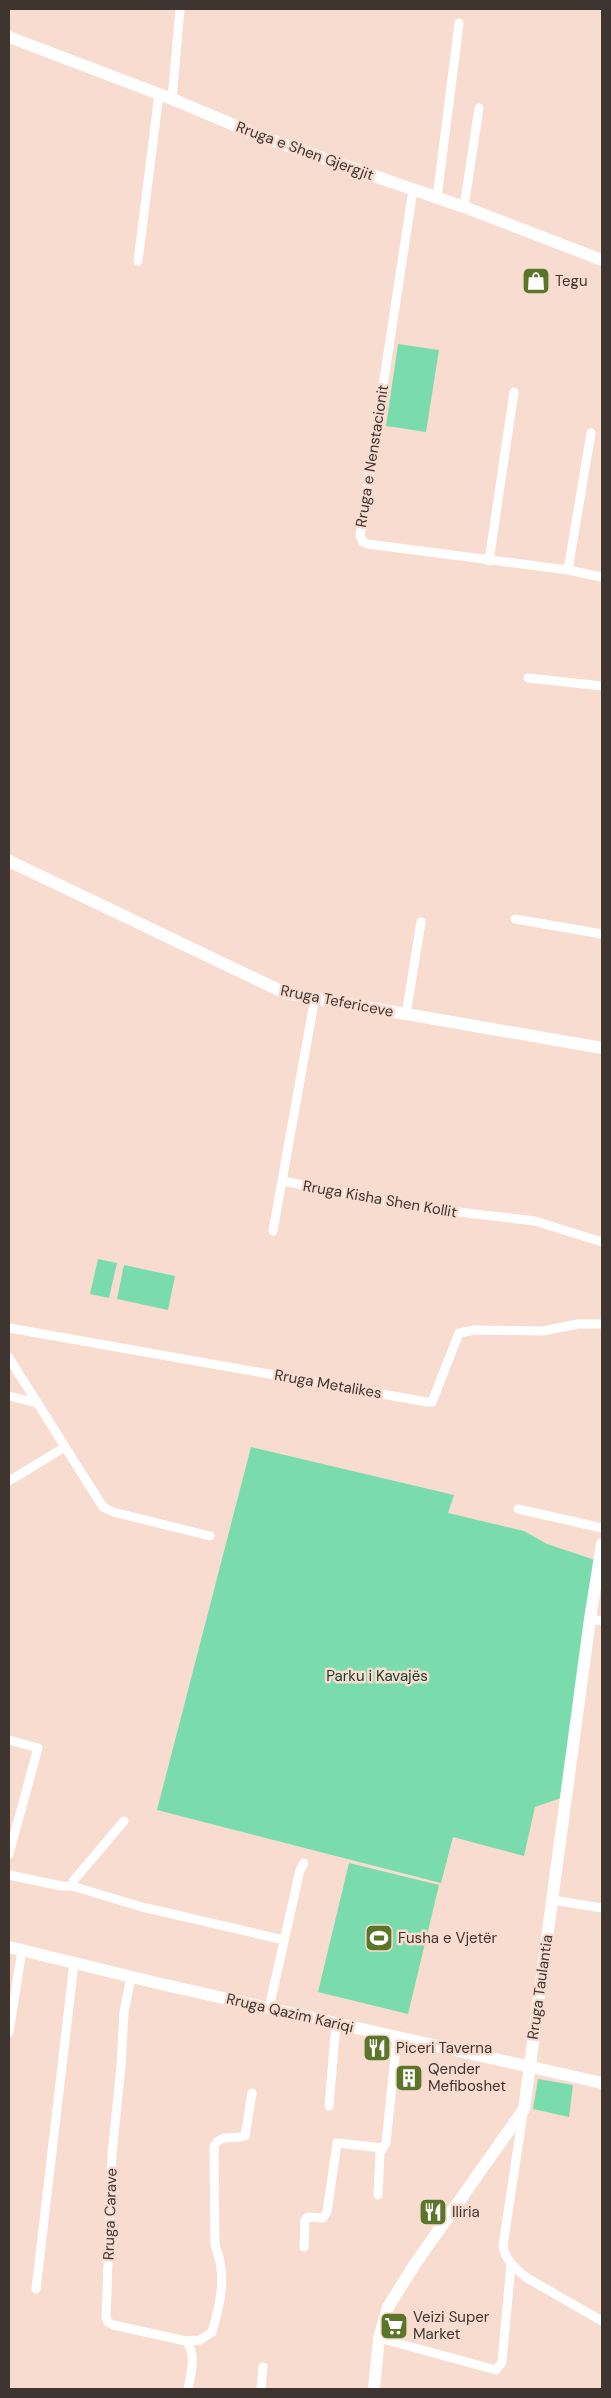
<svg xmlns="http://www.w3.org/2000/svg" width="611" height="2398" font-family="'DM Sans',sans-serif">
  <style>
    .green { fill: #7adcad }
    .lines { fill: none; stroke-linecap: round; stroke-linejoin: round }
    .street { stroke: #fff; stroke-width: 9 }
    .secondary { stroke: #fff; stroke-width: 12 }
    .labels { text-anchor: middle; stroke-width: 5; stroke-linejoin: round; paint-order: stroke }
    .street-label { font-size: 15px; fill: #3f3530; stroke: #f8dccf }
    .poi-label { font-size: 15px; fill: #3f3530; stroke: #f8dccf; text-anchor: start }
    .park-label { font-size: 15px; fill: #113d2a; stroke: #f8dccf }
  </style>
  <rect width="100%" height="100%" fill="#f8dccf"/>
  <!-- green -->
  <g class="green">
    <path d="M398 344 439 350 426 432 386 426Z"/>
    <path d="M98 1259 117 1263 109 1298 90 1294Z"/>
    <path d="M124 1265 175 1276 168 1310 117 1299Z"/>
    <path d="M251 1447 454 1495 448 1513 524 1531 547 1544 595 1560 561 1798 535 1807 524 1856 453 1837 441 1883 157 1810Z"/>
    <path d="M349 1863 439 1885 408 2014 318 1992Z"/>
    <path d="M538 2079 573 2085 569 2117 533 2109Z"/>
  </g>
  <g class="lines">
    <!-- street -->
    <g class="street">
      <path d="M172 99 180 9"/>
      <path d="M413 190 360 536 363 542 368 544 568 570 602 577"/>
      <path d="M437 198 459 23"/>
      <path d="M464 207 479 108"/>
      <path d="M138 261 159 94"/>
      <path d="M489 561 514 392"/>
      <path d="M568 570 591 433"/>
      <path d="M528 678 602 686"/>
      <path d="M515 919 602 934"/>
      <path d="M406 1015 421 922"/>
      <path d="M283 1181 406 1206 535 1221 602 1242"/>
      <path d="M273 1231 315 997"/>
      <path d="M9 1328 427 1402H432L459 1333 475 1330 543 1331 578 1324H602"/>
      <path d="M9 1358 103 1507 113 1512 210 1536"/>
      <path d="M9 1396 37 1403"/>
      <path d="M9 1481 65 1447"/>
      <path d="M518 1509 602 1528"/>
      <path d="M590 1619 602 1621"/>
      <path d="M9 1740 38 1748 9 1854"/>
      <path d="M9 1875 61 1886H72L142 1907 284 1940"/>
      <path d="M72 1886 74 1880 124 1821"/>
      <path d="M552 1900 602 1908"/>
      <path d="M131 1977 124 2012 121 2066 112 2154 106 2318 108 2322 113 2325 186 2341C197 2355 191 2372 188 2389"/>
      <path d="M269 2008 300 1870 304 1863"/>
      <path d="M9 2032 22 1950"/>
      <path d="M329 2106 336 2024"/>
      <path d="M523 2113 503 2246C505 2260 516 2269 527 2278L602 2321"/>
      <path d="M378 2195 380 2153 386 2143 397 2038"/>
      <path d="M304 2247 305 2220 308 2217 323 2218 327 2212 337 2143 383 2148"/>
      <path d="M36 2289 74 1963"/>
      <path d="M379 2338 496 2370 502 2362 511 2264"/>
      <path d="M186 2341 200 2340 212 2332C221 2302 227 2275 215 2245L214 2147C219 2133 234 2140 245 2136L252 2093"/>
      <path d="M261 2389 263 2367"/>
    </g>
    <!-- secondary -->
    <g class="secondary">
      <path d="M9 37 172 99 265 138 464 207 602 260"/>
      <path d="M9 861 285 993 602 1048"/>
      <path d="M9 1947 161 1984 602 2083"/>
      <path d="M374 2389 379 2338 388 2307 415 2264 524 2109 590 1619 602 1544"/>
    </g>
  </g>
  <!-- icons -->
  <defs>
    <symbol id="shop-square" viewBox="-11 -11 22 22"><rect x="-9" y="-9" width="18" height="18" rx="4" fill="#5b7529" stroke="#f8dccf"/><path d="M-5-2.5h2.3a2.7 3.5 0 0 1 5.4 0H5L5.5 6h-11ZM-1.5-2.5h3a1.5 2.3 0 0 0-3 0Z" fill="#fff"/></symbol>
    <symbol id="stadium-square" viewBox="-11 -11 22 22"><rect x="-9" y="-9" width="18" height="18" rx="4" fill="#5b7529" stroke="#f8dccf"/><path d="M0-5a6.5 5 0 1 0 0 10a6.5 5 0 1 0 0-10ZM-3.5-1.8h7v3.6h-7Z" fill="#fff"/></symbol>
    <symbol id="restaurant-square" viewBox="-11 -11 22 22"><rect x="-9" y="-9" width="18" height="18" rx="4" fill="#5b7529" stroke="#f8dccf"/><path d="M-5-6h1v4h1v-4h1v4h1v-4h1v5L-1.5 .5V6h-2V.5L-5-1ZM5-6V6H3V1.5H1.5Q1.5-4 5-6Z" fill="#fff"/></symbol>
    <symbol id="building-square" viewBox="-11 -11 22 22"><rect x="-9" y="-9" width="18" height="18" rx="4" fill="#5b7529" stroke="#f8dccf"/><path d="M-4-6H4V6H1V3H-1V6H-4ZM-2.5-4.3h1.7v1.8h-1.7ZM.8-4.3h1.7v1.8H.8ZM-2.5-1h1.7V.8h-1.7ZM.8-1h1.7V.8H.8Z" fill="#fff"/></symbol>
    <symbol id="supermarket-square" viewBox="-11 -11 22 22"><rect x="-9" y="-9" width="18" height="18" rx="4" fill="#5b7529" stroke="#f8dccf"/><path d="M-6-5.5h2.5l.6 2H6L4.5 2H-2.5L-4.4-4H-6ZM-1.5 3.2a1.3 1.3 0 1 0 .1 0ZM3 3.2a1.3 1.3 0 1 0 .1 0Z" fill="#fff"/></symbol>
  </defs>
  <g fill-rule="evenodd">
    <use href="#shop-square" x="520" y="265" width="32" height="32"/>
    <use href="#stadium-square" x="363" y="1922" width="32" height="32"/>
    <use href="#restaurant-square" x="361" y="2032" width="32" height="32"/>
    <use href="#building-square" x="393" y="2062" width="32" height="32"/>
    <use href="#restaurant-square" x="417" y="2196" width="32" height="32"/>
    <use href="#supermarket-square" x="378" y="2310" width="32" height="32"/>
  </g>
  <g class="labels">
    <!-- street labels -->
    <g class="street-label">
      <text transform="translate(305 151) rotate(20)" y="5">Rruga e Shen Gjergjit</text>
      <text transform="translate(372 456) rotate(-81)" y="5">Rruga e Nenstacionit</text>
      <text transform="translate(337 1001) rotate(11)" y="5">Rruga Tefericeve</text>
      <text transform="translate(380 1199) rotate(10)" y="5">Rruga Kisha Shen Kollit</text>
      <text transform="translate(328 1384) rotate(10)" y="5">Rruga Metalikes</text>
      <text transform="translate(540 1987) rotate(-82)" y="5">Rruga Taulantia</text>
      <text transform="translate(290 2013) rotate(13)" y="5">Rruga Qazim Kariqi</text>
      <text transform="translate(110 2214) rotate(-88)" y="5">Rruga Carave</text>
    </g>
    <!-- poi labels -->
    <g class="poi-label">
      <text x="555" y="286">Tegu</text>
      <text x="398" y="1943">Fusha e Vjetër</text>
      <text x="396" y="2053">Piceri Taverna</text>
      <text x="428" y="2074">Qender<tspan x="428" dy="17">Mefiboshet</tspan></text>
      <text x="452" y="2217">Iliria</text>
      <text x="413" y="2322">Veizi Super<tspan x="413" dy="17">Market</tspan></text>
    </g>
    <!-- park labels -->
    <g class="park-label">
      <text x="377" y="1681">Parku i Kavajës</text>
    </g>
  </g>
  <!-- border -->
  <rect width="611" height="2398" fill="none" stroke="#3f3530" stroke-width="20"/>
</svg>
